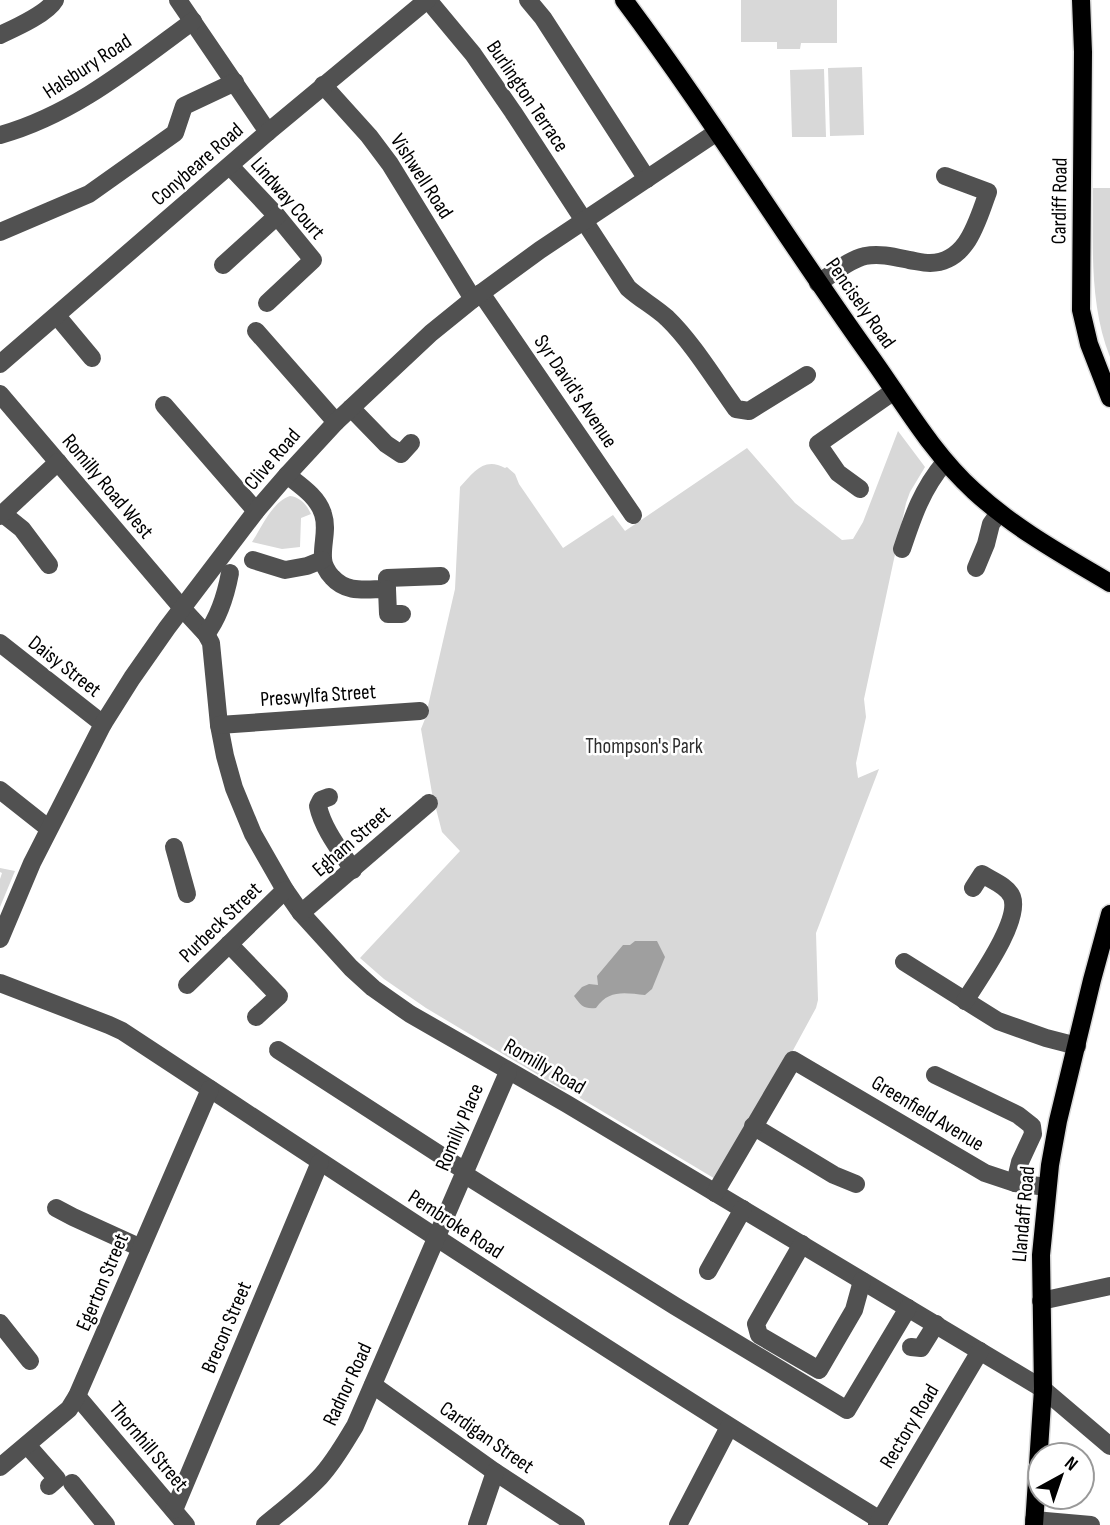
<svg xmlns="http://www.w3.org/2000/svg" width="1110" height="1525" font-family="'Sofia Sans Condensed',sans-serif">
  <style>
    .green { fill: #d8d8d8 }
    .water { fill: #9f9f9f }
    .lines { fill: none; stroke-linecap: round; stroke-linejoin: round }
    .major-casing { stroke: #dbdbdb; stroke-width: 21 }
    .minor { stroke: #515151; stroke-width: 18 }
    .major { stroke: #000; stroke-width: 18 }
    .labels { text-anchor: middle; stroke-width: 5; stroke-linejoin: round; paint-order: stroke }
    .street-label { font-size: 21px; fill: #000; stroke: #fff }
    .park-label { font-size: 21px; fill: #2f2f2f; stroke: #fff }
  </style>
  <rect width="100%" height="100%" fill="#fff"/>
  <!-- green -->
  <g class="green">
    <path d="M741 0H837V43H801L800 49H777V42H741Z"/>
    <path d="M862 67 864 135 830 136 828 68Z"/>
    <path d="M824 69 826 137H792L790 70Z"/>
    <path d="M1093 188H1110V357C1089 304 1093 244 1093 188Z"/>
    <path d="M898 431 925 467 910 492 906 503 864 699 866 717 856 763 858 778 879 769 816 933 818 1000 816 1008 785 1065 717 1180 580 1098 578 1092 571 1088 565 1090 560 1088 426 1008 384 979 360 958 460 851 442 832 432 793 421 729 425 719 455 589 460 487C473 473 484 456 505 468L507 467 515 474 519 484 563 548 613 515 625 531 747 448 795 503 842 540 853 539 863 522Z"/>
    <path d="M290 496C300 497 307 505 311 514L301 518 300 547 282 549 252 542C262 527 272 502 290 496Z"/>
    <path d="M0 868 15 871 0 907V879L2 873 0 872Z"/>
  </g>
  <!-- water -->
  <path class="water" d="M635 941H657L665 957 652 989 645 995C625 993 609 989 596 1008 584 1009 581 1006 574 996L582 987 589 984 598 985 597 976 623 945H630Z"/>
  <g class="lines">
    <defs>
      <g id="major">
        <path d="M624 0C710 115 785 237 868 353 902 400 931 452 974 491 1014 528 1063 555 1110 583"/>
        <path d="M1081 0 1083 52 1081 310 1089 344 1110 398"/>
        <path d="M1034 1525 1043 1389 1041 1255 1050 1165 1058 1121 1092 980 1110 914"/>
      </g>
    </defs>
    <!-- major casing -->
    <use href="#major" class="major-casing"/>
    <!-- minor -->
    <g class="minor">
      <path d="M178 0 268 132"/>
      <path d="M428 0 473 54 513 112 628 288C640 299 655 307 667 318 692 342 715 380 736 409L749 411 807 375"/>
      <path d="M528 0 543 18 647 179"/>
      <path d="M0 35C15 28 47 14 55 0"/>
      <path d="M323 85 369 136 390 164 473 299"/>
      <path d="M0 135C73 115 133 65 193 21"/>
      <path d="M230 166 277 216 313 260 267 303"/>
      <path d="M0 232 89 194 175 133 184 106 235 82"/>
      <path d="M223 265 277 216"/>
      <path d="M818 283C833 274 848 260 865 256 880 253 895 257 909 260 916 261 923 263 930 263 968 262 977 221 988 192L945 176"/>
      <path d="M481 293 633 515"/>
      <path d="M57 316 92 358"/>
      <path d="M256 331 336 422"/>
      <path d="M0 364 268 132 427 0"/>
      <path d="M0 394 182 608 206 634 211 643 219 725 225 756 234 788 253 834 285 890 301 913 351 968 373 988 410 1014 567 1104 1043 1389 1110 1446"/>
      <path d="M164 405 256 511"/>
      <path d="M351 408 386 444 401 454 411 443"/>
      <path d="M287 475C301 486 318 497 323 514 328 529 322 543 323 558 323 564 327 572 332 577 347 594 366 589 387 589V578L441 576"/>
      <path d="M860 489 838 473 818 444 894 391"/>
      <path d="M2 513 22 529 49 565"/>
      <path d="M0 516 58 462"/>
      <path d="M902 549C913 516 922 489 945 462"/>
      <path d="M253 560 285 570 307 566 322 560"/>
      <path d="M976 568 986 544 991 524 999 513"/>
      <path d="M387 589 388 614H402"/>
      <path d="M206 634C220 616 226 594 230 573"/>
      <path d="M0 643 103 724"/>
      <path d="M219 725 420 711"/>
      <path d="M0 790 48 828"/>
      <path d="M329 797 321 800 318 806C323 829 340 850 353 870"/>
      <path d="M174 847 187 894"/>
      <path d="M301 913 429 803"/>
      <path d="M0 939 32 863 103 724 132 678 167 628 256 511 287 475 336 422 431 333 473 299 540 250 717 132"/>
      <path d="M229 944 279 996 256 1017"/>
      <path d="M904 962 998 1021 1046 1038 1077 1046"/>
      <path d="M0 983 109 1025 122 1031C373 1196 624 1363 880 1520"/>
      <path d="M187 985 285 890"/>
      <path d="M965 1001C978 980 1021 921 1012 897 1008 886 991 880 982 874L973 888"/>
      <path d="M278 1050 465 1171"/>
      <path d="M935 1075 1018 1115 1032 1126 1033 1134 1020 1162 1015 1183"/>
      <path d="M753 1126 834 1175 856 1184"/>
      <path d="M464 1174 675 1306 847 1410 908 1308"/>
      <path d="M715 1193 793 1060 985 1173 1015 1183 1047 1187"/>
      <path d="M56 1208 73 1217 141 1248"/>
      <path d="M802 1244 756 1324 759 1335 819 1370 854 1310 862 1281"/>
      <path d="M708 1271 743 1209"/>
      <path d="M1041 1301 1110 1286"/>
      <path d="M0 1323 30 1361"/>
      <path d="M911 1347 921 1348 936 1324"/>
      <path d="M373 1385 495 1472 576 1525"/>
      <path d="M77 1396 186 1525"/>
      <path d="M27 1445 57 1479 49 1486"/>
      <path d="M0 1467 69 1409 77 1396 210 1089"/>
      <path d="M72 1483 106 1525"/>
      <path d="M174 1510 320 1162"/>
      <path d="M1034 1520 1091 1525"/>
      <path d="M265 1525C283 1510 303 1495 320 1477 334 1462 344 1444 355 1426L508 1072"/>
      <path d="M477 1525 495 1472"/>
      <path d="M678 1525 729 1427"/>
      <path d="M877 1525 980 1351"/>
    </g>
    <!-- major -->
    <use href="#major" class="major"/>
  </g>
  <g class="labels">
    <!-- street labels -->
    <g class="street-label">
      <text transform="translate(87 66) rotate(-33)" y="7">Halsbury Road</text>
      <text transform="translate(528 96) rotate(56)" y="7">Burlington Terrace</text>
      <text transform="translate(197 164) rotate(-41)" y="7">Conybeare Road</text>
      <text transform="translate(422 176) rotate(57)" y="7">Vishwell Road</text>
      <text transform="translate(288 198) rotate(49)" y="7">Lindway Court</text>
      <text transform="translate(1059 201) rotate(-89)" y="7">Cardiff Road</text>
      <text transform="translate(861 303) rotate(55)" y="7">Pencisely Road</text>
      <text transform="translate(576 391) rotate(56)" y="7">Syr David's Avenue</text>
      <text transform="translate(272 459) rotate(-49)" y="7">Clive Road</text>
      <text transform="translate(108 486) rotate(50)" y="7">Romilly Road West</text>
      <text transform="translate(65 666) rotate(38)" y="7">Daisy Street</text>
      <text transform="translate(318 695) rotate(-4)" y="7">Preswylfa Street</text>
      <text transform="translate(351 841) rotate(-41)" y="7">Egham Street</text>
      <text transform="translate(220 922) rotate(-44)" y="7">Purbeck Street</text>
      <text transform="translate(545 1066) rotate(30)" y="7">Romilly Road</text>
      <text transform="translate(928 1113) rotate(31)" y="7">Greenfield Avenue</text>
      <text transform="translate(459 1127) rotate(-67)" y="7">Romilly Place</text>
      <text transform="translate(1023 1214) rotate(-85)" y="7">Llandaff Road</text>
      <text transform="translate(456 1224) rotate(33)" y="7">Pembroke Road</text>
      <text transform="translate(102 1282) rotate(-67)" y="7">Egerton Street</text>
      <text transform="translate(226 1327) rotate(-67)" y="7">Brecon Street</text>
      <text transform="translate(347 1384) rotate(-65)" y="7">Radnor Road</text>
      <text transform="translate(909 1426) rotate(-59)" y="7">Rectory Road</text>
      <text transform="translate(487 1437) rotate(35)" y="7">Cardigan Street</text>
      <text transform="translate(149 1446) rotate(50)" y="7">Thornhill Street</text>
    </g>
    <!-- park labels -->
    <g class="park-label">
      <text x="644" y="753">Thompson's Park</text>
    </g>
  </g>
  <!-- north arrow -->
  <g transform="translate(1061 1476) rotate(40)"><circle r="33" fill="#ffffff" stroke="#999999" stroke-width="2"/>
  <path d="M0-5L12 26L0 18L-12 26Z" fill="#000000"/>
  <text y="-10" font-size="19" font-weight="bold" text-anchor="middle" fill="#000000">N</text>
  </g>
</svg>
